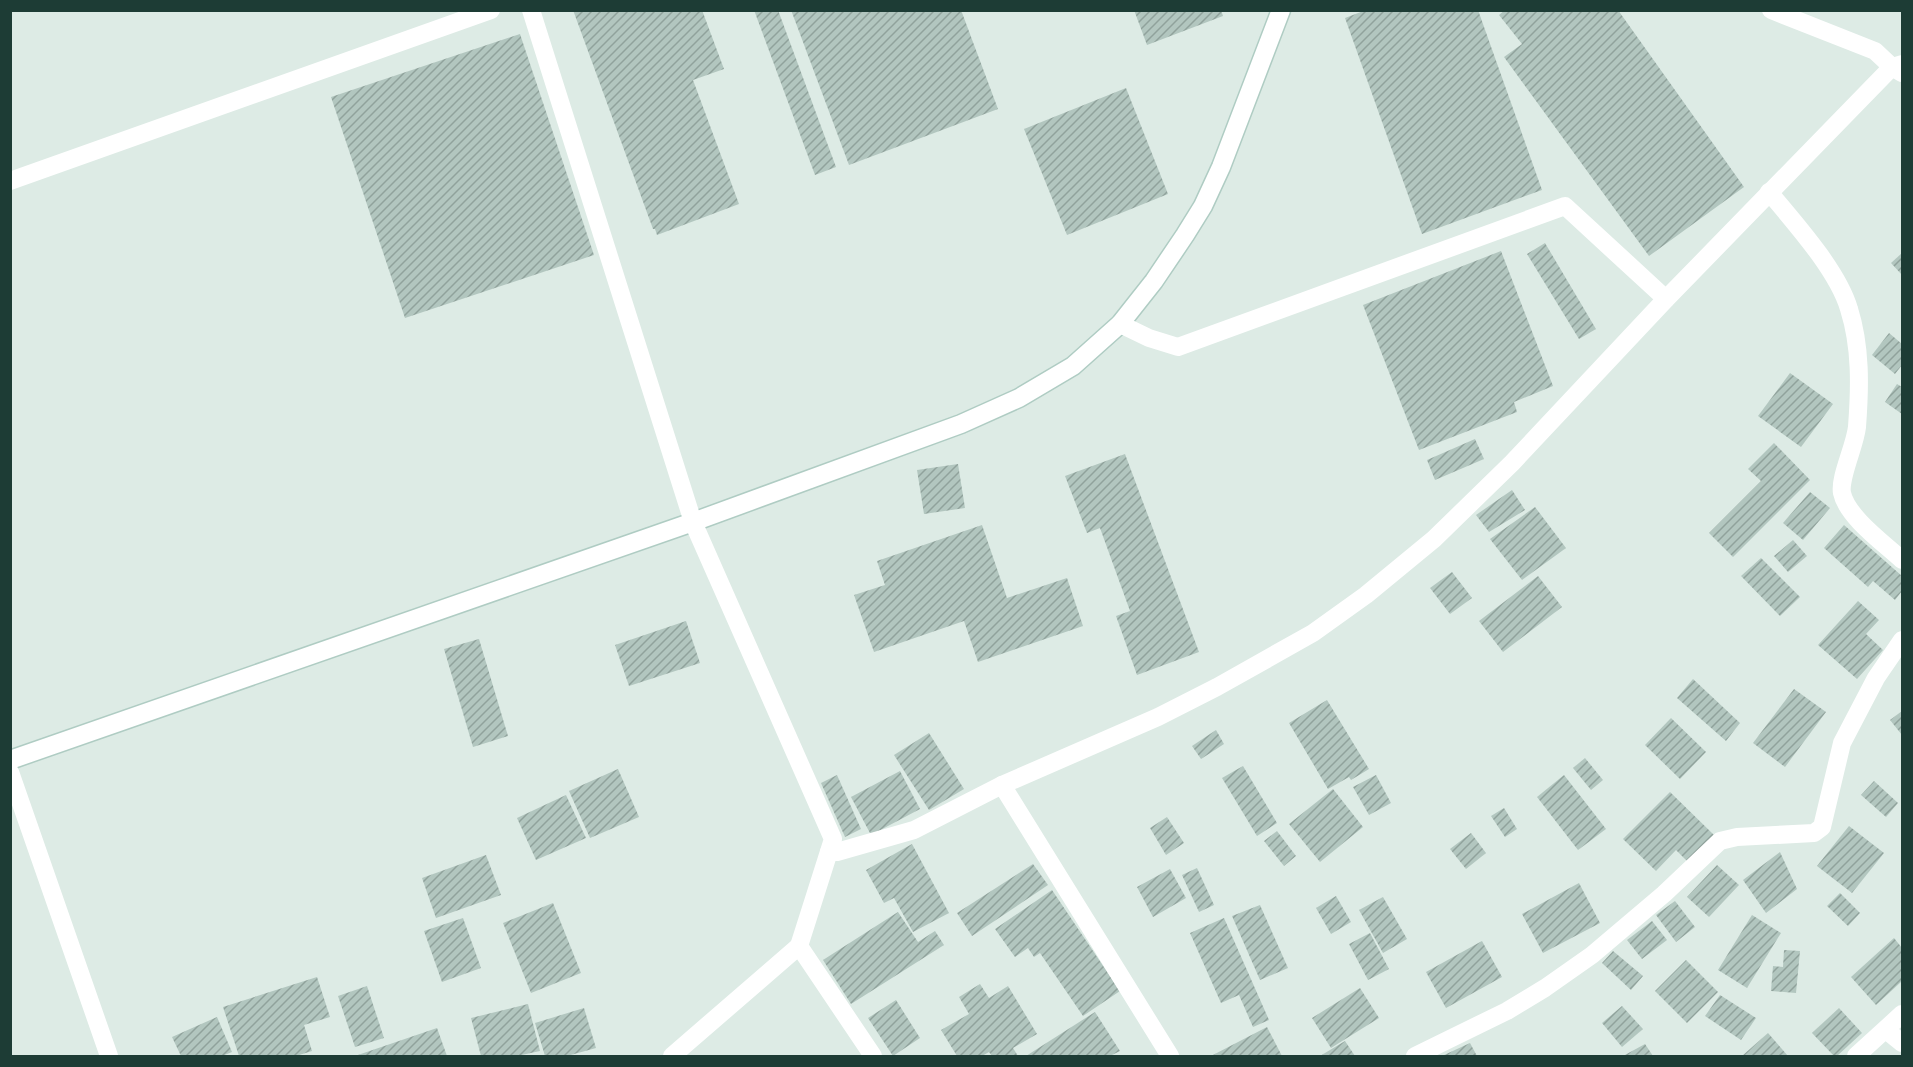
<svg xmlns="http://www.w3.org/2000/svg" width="1913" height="1067" font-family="Cabin,sans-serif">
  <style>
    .building { fill: url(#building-hatch) }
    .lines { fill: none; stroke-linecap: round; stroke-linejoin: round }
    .secondary-casing { stroke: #afccc3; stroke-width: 21 }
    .lane { stroke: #fff; stroke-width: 18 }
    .street { stroke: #fff; stroke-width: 18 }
    .secondary { stroke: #fff; stroke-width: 18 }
  </style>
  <defs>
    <pattern id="building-hatch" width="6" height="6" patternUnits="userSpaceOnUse" patternTransform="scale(1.5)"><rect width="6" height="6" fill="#b2c6bf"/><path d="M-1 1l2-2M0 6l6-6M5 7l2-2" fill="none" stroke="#90a29c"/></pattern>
  </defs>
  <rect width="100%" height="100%" fill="#ddebe5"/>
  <!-- building -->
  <g class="building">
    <path d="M573 10H702L724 69 693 80 739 204 657 235 655 229H653Z"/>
    <path d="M754 10H778L836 167 815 175Z"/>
    <path d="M791 10H961L998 109 849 165Z"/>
    <path d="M1134 10H1221L1223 16 1147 45Z"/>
    <path d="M1366 10H1478L1542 190 1422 234 1345 18Z"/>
    <path d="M1505 10H1618L1744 187 1649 256 1504 57 1522 44 1499 15Z"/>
    <path d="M520 34 594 255 405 318 331 97Z"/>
    <path d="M1126 88 1168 194 1067 235 1024 129Z"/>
    <path d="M1545 243 1596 329 1579 339 1527 254Z"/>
    <path d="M1501 251 1553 386 1514 402 1517 412 1419 450 1363 305Z"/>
    <path d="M1902 253V275L1891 263Z"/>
    <path d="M1889 333 1902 344V365L1895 374 1872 355Z"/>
    <path d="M1790 373 1833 404 1801 447 1758 416Z"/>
    <path d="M1897 384 1902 387V414L1885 402Z"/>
    <path d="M1475 439 1484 459 1435 480 1427 460Z"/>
    <path d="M1774 443 1810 480 1733 557 1709 533 1761 481 1748 469Z"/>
    <path d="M1125 454 1199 652 1137 675 1116 616 1130 611 1100 528 1087 533 1065 476Z"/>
    <path d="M958 464 965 508 924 514 917 470Z"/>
    <path d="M1512 490 1525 510 1489 532 1476 515Z"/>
    <path d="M1810 492 1830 508 1803 540 1783 523Z"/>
    <path d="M1535 507 1566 548 1522 580 1490 539Z"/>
    <path d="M982 525 1007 598 1067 578 1083 626 978 662 964 621 874 652 854 595 885 585 877 561Z"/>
    <path d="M1844 525 1902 576V591L1895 600 1873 581 1868 587 1824 548Z"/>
    <path d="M1793 540 1807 556 1788 572 1774 556Z"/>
    <path d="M1761 558 1800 597 1780 616 1741 576Z"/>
    <path d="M1452 572 1472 598 1450 614 1430 588Z"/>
    <path d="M1538 576 1562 607 1503 652 1479 621Z"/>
    <path d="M1858 601 1879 620 1866 634 1883 650 1857 679 1818 645Z"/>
    <path d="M686 621 700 663 629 686 615 645Z"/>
    <path d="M479 639 508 736 473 747 444 649Z"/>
    <path d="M1693 679 1740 723 1726 741 1677 698Z"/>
    <path d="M1794 689 1826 712 1785 767 1753 743Z"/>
    <path d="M1327 700 1369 769 1351 780 1349 777 1328 789 1289 723Z"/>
    <path d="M1902 711V735L1890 720Z"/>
    <path d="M1671 718 1706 752 1680 779 1645 745Z"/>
    <path d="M1216 730 1224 744 1201 759 1192 746Z"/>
    <path d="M929 733 964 789 929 810 894 755Z"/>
    <path d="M1585 758 1603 780 1591 790 1573 768Z"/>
    <path d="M1243 766 1277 823 1257 836 1222 778Z"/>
    <path d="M618 769 639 817 590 838 569 791Z"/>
    <path d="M900 771 920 809 871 835 851 797Z"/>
    <path d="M837 775 861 829 845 837 821 783Z"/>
    <path d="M1376 775 1391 803 1369 815 1353 787Z"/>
    <path d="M1564 775 1606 829 1578 850 1537 797Z"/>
    <path d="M1874 781 1898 803 1886 817 1861 795Z"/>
    <path d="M1333 789 1363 827 1320 862 1289 824Z"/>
    <path d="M1670 792 1714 835 1688 862 1676 850 1656 871 1623 839Z"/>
    <path d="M566 795 586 838 536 860 517 818Z"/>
    <path d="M1504 808 1517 829 1505 837 1491 816Z"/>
    <path d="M1167 817 1184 843 1166 855 1150 828Z"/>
    <path d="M1849 826 1884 853 1852 893 1817 866Z"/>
    <path d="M1277 831 1296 856 1284 866 1264 841Z"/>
    <path d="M1471 833 1486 853 1466 869 1450 849Z"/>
    <path d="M912 844 949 913 913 932 894 898 884 903 866 870Z"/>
    <path d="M1780 852 1797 889 1766 913 1743 880Z"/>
    <path d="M486 855 501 895 436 918 422 878Z"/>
    <path d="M1033 864 1048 885 972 936 957 913Z"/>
    <path d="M1717 865 1739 885 1709 917 1687 897Z"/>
    <path d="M1197 868 1214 905 1199 912 1182 875Z"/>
    <path d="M1170 869 1186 898 1153 917 1137 887Z"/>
    <path d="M1579 883 1600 923 1543 953 1522 914Z"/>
    <path d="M1052 890 1120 991 1083 1016 1040 953 1034 957 1028 948 1015 957 995 929Z"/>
    <path d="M1840 893 1860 913 1848 926 1827 906Z"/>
    <path d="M1336 896 1351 922 1331 934 1316 908Z"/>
    <path d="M1383 897 1407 939 1383 953 1359 910Z"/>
    <path d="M1675 901 1695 927 1676 942 1656 915Z"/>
    <path d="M553 903 581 973 531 993 503 923Z"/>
    <path d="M1260 905 1288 968 1260 980 1232 916Z"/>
    <path d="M898 912 918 942 935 931 944 945 851 1004 823 960Z"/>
    <path d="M1752 915 1781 933 1747 988 1718 970Z"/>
    <path d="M463 918 481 968 442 982 424 931Z"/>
    <path d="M1224 918 1269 1020 1253 1027 1239 995 1221 1003 1190 933Z"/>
    <path d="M1652 921 1667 940 1642 959 1627 940Z"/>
    <path d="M1370 933 1389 969 1368 980 1349 944Z"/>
    <path d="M1894 938 1902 948V981L1876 1005 1851 977Z"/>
    <path d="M1482 941 1502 977 1446 1008 1426 972Z"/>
    <path d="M1784 950 1800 951 1796 993 1771 991 1773 966 1783 967Z"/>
    <path d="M1613 951 1643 976 1631 990 1602 963Z"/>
    <path d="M1686 960 1718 992 1687 1023 1655 991Z"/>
    <path d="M317 977 330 1017 304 1025 312 1051 296 1056H239L223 1007Z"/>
    <path d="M980 984 989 998 1008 986 1037 1034 1013 1048 1018 1056H992L989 1052 982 1056H957L941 1030 969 1014 959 997Z"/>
    <path d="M367 986 384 1038 355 1047 338 996Z"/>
    <path d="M1360 988 1379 1018 1331 1048 1312 1018Z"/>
    <path d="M1720 995 1756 1018 1741 1040 1705 1016Z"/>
    <path d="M896 1000 920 1038 893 1056 868 1018Z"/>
    <path d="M528 1004 540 1051 517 1056H481L471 1018Z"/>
    <path d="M1622 1006 1643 1029 1622 1047 1602 1023Z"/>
    <path d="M584 1008 596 1048 567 1056H545L535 1023Z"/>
    <path d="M1839 1008 1862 1033 1837 1056H1834L1812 1033Z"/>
    <path d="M1095 1012 1120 1051 1110 1056H1026Z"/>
    <path d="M217 1017 232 1052 222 1056H181L172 1037Z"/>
    <path d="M1267 1027 1282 1056H1211Z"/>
    <path d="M437 1028 447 1056H355Z"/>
    <path d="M1768 1033 1788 1056H1742Z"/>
    <path d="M1345 1041 1355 1056H1320Z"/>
    <path d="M1470 1043 1477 1056H1442Z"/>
    <path d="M1645 1044 1653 1056H1623Z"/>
  </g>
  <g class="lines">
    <defs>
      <path id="secondary" d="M10 760 693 522 961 424 1019 398 1073 366 1120 324 1154 281 1185 235 1203 206 1221 167 1281 10"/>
    </defs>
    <!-- secondary casing -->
    <use href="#secondary" class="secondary-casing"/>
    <!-- lane -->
    <g class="lane">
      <path d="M1771 10 1875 51 1892 67 1902 73"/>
      <path d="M1769 192C1795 223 1838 271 1849 309 1861 347 1860 387 1857 427 1855 446 1839 478 1842 493 1847 517 1885 544 1902 560"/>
      <path d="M1415 1056 1507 1011 1545 988 1592 955 1664 894 1720 841 1737 837 1814 833 1822 827 1842 743 1876 678 1902 640"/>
    </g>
    <!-- street -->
    <g class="street">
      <path d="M531 10 693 522 833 839 799 946 873 1056"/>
      <path d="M10 181 491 10"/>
      <path d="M1120 324 1149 338 1178 347 1565 206 1666 299"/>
      <path d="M10 772 109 1056"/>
      <path d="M1002 785 1170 1056"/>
      <path d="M829 852H837L914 830 1002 785 1158 717 1217 687 1313 633 1366 595 1434 539 1512 463 1666 299 1892 67 1902 64"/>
      <path d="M1886 1030 1902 1043"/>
      <path d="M672 1056 799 946"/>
      <path d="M1856 1056 1902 1014"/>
    </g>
    <!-- secondary -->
    <use href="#secondary" class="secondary"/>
  </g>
  <!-- border -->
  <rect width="1913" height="1067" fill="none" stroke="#1d3c35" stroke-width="24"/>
</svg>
